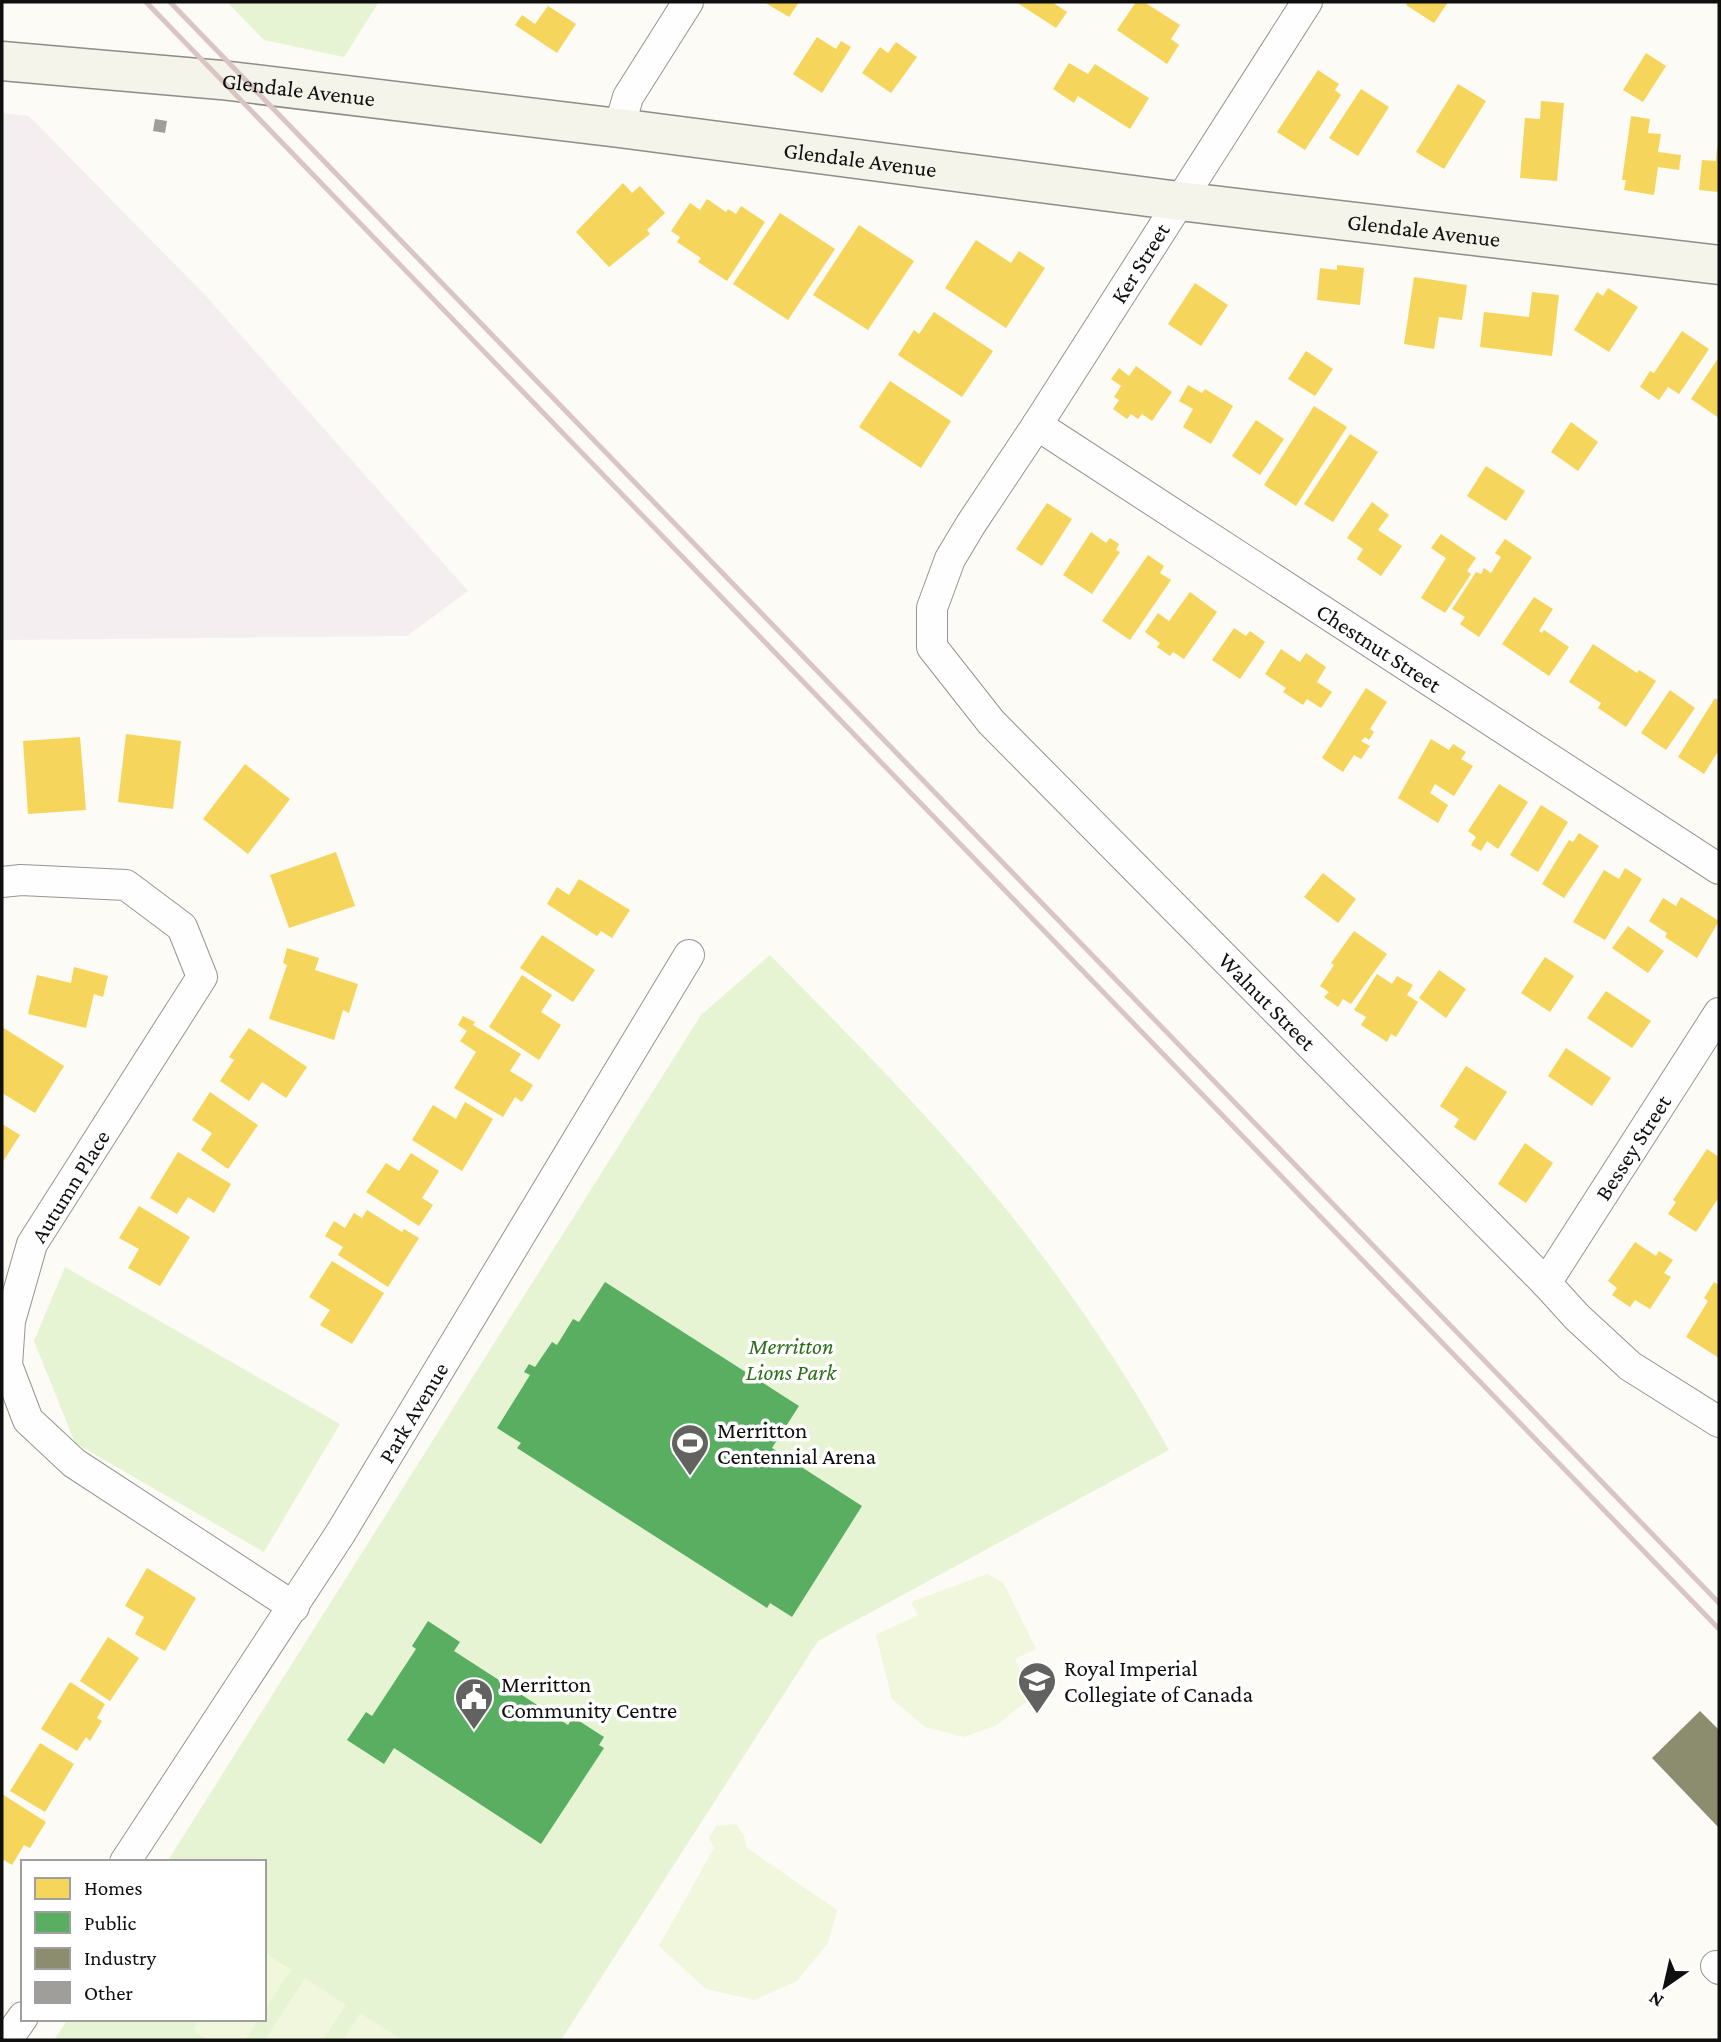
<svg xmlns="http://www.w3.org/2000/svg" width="1721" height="2042" font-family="'Crimson Pro',serif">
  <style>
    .industrial { fill: #f4eef1 }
    .green { fill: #e6f4d3 }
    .pitch { fill: #f0f7dd }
    .homes { fill: #f6d55c }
    .public { fill: #5aae61 }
    .industry { fill: #8c8c6e }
    .building { fill: #a09e9a }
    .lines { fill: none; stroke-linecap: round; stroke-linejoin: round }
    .street-casing { stroke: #969593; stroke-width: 32 }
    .secondary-casing { stroke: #8c8c89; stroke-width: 41 }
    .street { stroke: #fffefe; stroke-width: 30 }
    .secondary { stroke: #f5f4eb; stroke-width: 38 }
    .rail { stroke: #dac5c5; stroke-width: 5 }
    .labels { text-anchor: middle; stroke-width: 7; stroke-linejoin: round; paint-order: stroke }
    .street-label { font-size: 23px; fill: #0f0f0f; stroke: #fff }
    .park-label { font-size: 23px; font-style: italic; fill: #2c6e19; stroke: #fff }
    .poi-label { font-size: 23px; fill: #0f0f0f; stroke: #fff; text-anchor: start }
  </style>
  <rect width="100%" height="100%" fill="#fcfbf5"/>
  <!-- industrial -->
  <path class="industrial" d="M2 113 29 116 206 296 468 591 407 636 2 640Z"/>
  <!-- green -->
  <g class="green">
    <path d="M227 2H379L344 57 264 40Z"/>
    <path d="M770 955C857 1044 945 1131 1022 1229 1076 1299 1126 1373 1169 1450L818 1641 561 2040H54L68 2019H264V1862H167L701 1015Z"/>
    <path d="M65 1267 340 1424 264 1552 75 1443 34 1341Z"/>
  </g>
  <!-- pitch -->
  <g class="pitch">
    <path d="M987 1574 1003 1582 1036 1649 1015 1659 1033 1696 997 1725 964 1737 925 1727 892 1699 876 1635 918 1615 911 1602Z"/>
    <path d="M736 1824 744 1836 747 1848 837 1910 828 1943 797 1981 754 2000 706 1989 659 1946 714 1848 709 1838 716 1826Z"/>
    <path d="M264 1952 291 1970 264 2011Z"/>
    <path d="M305 1978 346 2005 323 2040H265Z"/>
    <path d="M360 2013 401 2039 400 2040H343Z"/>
    <path d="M200 2019H259L245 2040H208L193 2030Z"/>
  </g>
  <!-- homes -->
  <g class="homes">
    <path d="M764 2H799L789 17Z"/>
    <path d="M1016 2H1052L1067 12 1056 28Z"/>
    <path d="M1136 2H1144L1180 25 1171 39 1179 45 1167 64 1117 30Z"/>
    <path d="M1408 2H1448L1434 23 1406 5Z"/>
    <path d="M548 6 576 24 557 53 515 25 522 15 535 24Z"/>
    <path d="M817 37 836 49 841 41 851 47 822 93 793 74Z"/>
    <path d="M896 42 917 57 891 93 862 73 880 47 888 53Z"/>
    <path d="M1646 53 1666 66 1643 102 1623 90Z"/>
    <path d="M1069 63 1088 74 1095 64 1149 98 1130 129 1078 96 1074 103 1053 89Z"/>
    <path d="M1318 70 1339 84 1335 90 1341 95 1305 150 1277 132Z"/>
    <path d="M1458 84 1486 101 1444 169 1416 152Z"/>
    <path d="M1361 89 1389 107 1358 156 1329 138Z"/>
    <path d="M1541 101 1564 103 1557 181 1520 178 1525 118 1540 119Z"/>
    <path d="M1631 116 1650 119 1648 133 1661 134 1658 152 1681 155 1679 170 1658 167 1654 195 1624 190 1626 180H1622Z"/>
    <path d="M1717 147H1719V192L1699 190 1702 160 1716 161Z"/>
    <path d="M623 183 632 193 640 186 665 213 647 230 650 234 609 267 576 232Z"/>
    <path d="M707 199 726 212 728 209 736 214 741 206 765 222 727 281 698 262 701 258 677 242 680 237 671 231 690 203 700 210Z"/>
    <path d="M780 213 835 249 788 320 733 284Z"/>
    <path d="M859 225 914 261 868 330 813 295Z"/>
    <path d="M976 240 1011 263 1019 251 1045 268 1006 328 945 288Z"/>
    <path d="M1337 265 1364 268 1360 305 1317 300 1320 268 1337 270Z"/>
    <path d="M1414 277 1467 285 1462 320 1439 317 1434 349 1404 344Z"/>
    <path d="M1195 283 1228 305 1201 346 1168 324Z"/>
    <path d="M1608 288 1638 307 1609 352 1574 330 1597 292 1603 296Z"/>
    <path d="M1532 292 1559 295 1552 356 1480 347 1484 312 1529 317Z"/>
    <path d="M934 312 993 351 962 397 898 355 914 330 919 334Z"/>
    <path d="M1682 331 1709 349 1679 394 1668 387 1659 400 1640 387 1650 371 1654 373Z"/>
    <path d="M1306 351 1333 369 1315 396 1288 379Z"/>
    <path d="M1719 357V418L1691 399Z"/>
    <path d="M1136 366 1172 392 1152 421 1142 414 1138 419 1131 414 1127 419 1113 409 1119 400 1114 397 1121 386 1111 379 1119 368 1129 376Z"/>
    <path d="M890 381 951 421 921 468 859 427Z"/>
    <path d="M1188 385 1202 393 1205 389 1233 406 1211 444 1183 427 1193 409 1179 401Z"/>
    <path d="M1314 406 1347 427 1296 506 1264 485Z"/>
    <path d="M1256 420 1284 439 1260 475 1232 456Z"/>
    <path d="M1571 422 1598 442 1578 471 1551 452Z"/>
    <path d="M1350 434 1378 452 1333 522 1304 504Z"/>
    <path d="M1486 466 1525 491 1506 521 1467 496Z"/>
    <path d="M1372 502 1389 515 1378 530 1402 546 1381 576 1357 559 1363 549 1347 538Z"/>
    <path d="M1047 503 1072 519 1042 566 1016 549Z"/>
    <path d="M1091 532 1106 543 1110 538 1119 544 1116 550 1120 552 1092 594 1063 575Z"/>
    <path d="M1441 534 1476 558 1467 571 1471 574 1445 613 1421 598 1446 558 1431 548Z"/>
    <path d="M1505 539 1532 557 1479 637 1460 624 1465 617 1452 609 1476 572 1481 574 1484 568 1491 573 1501 557 1495 553Z"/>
    <path d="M1148 555 1164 566 1160 573 1171 580 1130 640 1102 621Z"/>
    <path d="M1190 592 1217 612 1184 659 1173 652 1170 656 1157 647 1160 643 1145 632 1158 613 1169 621Z"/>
    <path d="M1534 597 1553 609 1539 631 1542 633 1544 630 1569 647 1549 676 1502 644Z"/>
    <path d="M1234 628 1246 636 1250 631 1265 642 1240 679 1212 660Z"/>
    <path d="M1593 644 1637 673 1639 670 1656 681 1626 727 1598 708 1601 703 1569 682Z"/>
    <path d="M1281 649 1300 662 1306 653 1326 667 1317 682 1332 692 1321 708 1307 699 1303 705 1283 692 1286 688 1265 674Z"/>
    <path d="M1366 688 1387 702 1370 729 1374 732 1369 740 1365 737 1361 741 1370 746 1361 759 1354 755 1343 772 1322 758Z"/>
    <path d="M1670 690 1695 708 1666 750 1641 733Z"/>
    <path d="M1715 698 1719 701V750L1704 774 1678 757Z"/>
    <path d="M126 734 181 741 173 809 118 802Z"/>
    <path d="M80 737 86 810 28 814 23 741Z"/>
    <path d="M1431 739 1449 750 1453 744 1466 752 1461 759 1473 766 1454 796 1435 784 1430 793 1448 805 1438 823 1398 798Z"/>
    <path d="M245 764 290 799 248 854 203 819Z"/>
    <path d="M1499 784 1528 802 1498 849 1487 841 1481 851 1471 845 1476 837 1468 831Z"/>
    <path d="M1541 805 1568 822 1538 872 1510 855Z"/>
    <path d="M1579 833 1599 846 1564 898 1542 884 1569 840 1573 842Z"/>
    <path d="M336 852 355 906 289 928 270 875Z"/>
    <path d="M1625 868 1642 879 1605 940 1573 922 1604 870 1619 879Z"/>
    <path d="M1323 873 1356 899 1338 923 1304 897Z"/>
    <path d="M579 879 630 910 612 938 601 931 597 936 547 904 557 887 569 895Z"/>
    <path d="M1681 897 1719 921 1697 958 1665 937 1667 933 1649 921 1663 898 1676 906Z"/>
    <path d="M1628 926 1664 951 1648 973 1612 948Z"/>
    <path d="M1354 931 1387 954 1351 1004 1343 999 1338 1007 1324 997 1329 992 1320 986 1334 965 1331 963Z"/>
    <path d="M542 935 595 970 573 1002 520 968Z"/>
    <path d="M287 948 319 958 315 970 358 984 349 1013 343 1010 334 1040 269 1019 287 965 283 963Z"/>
    <path d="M1545 957 1574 976 1550 1012 1521 993Z"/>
    <path d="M74 967 108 976 103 997 94 994 86 1028 28 1014 37 975 71 983Z"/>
    <path d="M1439 970 1466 989 1446 1018 1419 998Z"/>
    <path d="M1377 974 1392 984 1397 976 1413 985 1407 995 1418 1002 1396 1037 1391 1034 1387 1042 1361 1025 1366 1017 1354 1010Z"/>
    <path d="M522 975 552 995 541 1012 561 1025 539 1060 489 1027Z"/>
    <path d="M1606 991 1651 1021 1632 1048 1587 1018Z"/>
    <path d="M463 1016 475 1022 473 1025 521 1054 510 1071 533 1085 522 1102 515 1097 503 1117 454 1088 476 1052 460 1041 467 1031 458 1025Z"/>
    <path d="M2 1027 64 1066 35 1113 2 1093Z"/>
    <path d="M249 1028 307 1067 286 1098 262 1082 249 1101 220 1081 234 1060 229 1057Z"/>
    <path d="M1566 1048 1611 1078 1592 1106 1548 1076Z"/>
    <path d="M1466 1066 1507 1092 1475 1141 1454 1127 1459 1119 1440 1106Z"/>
    <path d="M210 1092 258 1125 228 1169 201 1150 212 1133 192 1120Z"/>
    <path d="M465 1102 493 1119 462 1171 412 1140 433 1105 456 1119Z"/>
    <path d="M2 1124 20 1135 2 1163Z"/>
    <path d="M1525 1143 1553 1163 1526 1203 1498 1184Z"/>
    <path d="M1707 1149 1719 1157V1197L1696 1232 1668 1214 1676 1202 1673 1200Z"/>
    <path d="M178 1152 231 1184 214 1213 188 1197 177 1214 150 1198Z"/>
    <path d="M411 1153 439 1171 422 1198 433 1205 419 1226 366 1192 386 1163 399 1171Z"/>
    <path d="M139 1206 190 1237 160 1286 128 1268 139 1249 119 1238Z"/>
    <path d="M367 1210 402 1232 404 1229 419 1238 388 1287 338 1255 343 1247 325 1236 334 1221 345 1228 354 1213 362 1218Z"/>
    <path d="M1635 1242 1656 1256 1659 1251 1673 1260 1664 1273 1671 1277 1650 1309 1635 1300 1630 1307 1612 1295 1617 1288 1608 1281Z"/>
    <path d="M332 1261 384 1293 352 1344 320 1325 330 1310 309 1297Z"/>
    <path d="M1714 1282 1719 1285V1358L1686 1337 1708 1301 1704 1298Z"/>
    <path d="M147 1568 196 1598 165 1651 135 1634 144 1617 125 1606Z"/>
    <path d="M108 1637 139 1658 110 1701 80 1681Z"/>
    <path d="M70 1682 105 1704 97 1718 102 1721 90 1741 86 1737 77 1751 41 1729Z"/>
    <path d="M40 1743 74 1764 45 1812 10 1791Z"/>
    <path d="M2 1794 46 1822 30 1848 24 1845 12 1865 2 1859Z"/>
  </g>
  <!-- public -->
  <g class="public">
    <path d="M605 1282 799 1406 772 1448 862 1506 792 1617 770 1603 767 1608 517 1448 521 1443 497 1428 530 1375 524 1372 529 1364 535 1367 552 1342 557 1345 573 1319 579 1322Z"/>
    <path d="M428 1621 460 1642 454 1651 568 1725 573 1717 604 1737 599 1745 604 1748 541 1844 394 1748 384 1764 347 1740 366 1712 372 1716 416 1649 412 1646Z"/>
  </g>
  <!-- industry -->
  <path class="industry" d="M1700 1711 1719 1730V1828L1652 1758Z"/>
  <!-- building -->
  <path class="building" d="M155 119 167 121 165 133 153 131Z"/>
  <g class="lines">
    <defs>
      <g id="street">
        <path id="s1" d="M1307 2 1037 425 971 524 950 559 932 608V647L991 722 1546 1283 1577 1317 1630 1366 1719 1422"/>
        <path d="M619 128 628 97 688 2"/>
        <path id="s2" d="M1037 425 1719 869"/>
        <path d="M2 882 21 880 126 885 182 927 202 977 32 1244 10 1321 7 1365 28 1420 74 1463 294 1607"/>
        <path id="s3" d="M1546 1283 1719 1013"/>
        <path id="s4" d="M125 1862 340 1534 689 955"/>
        <path d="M1716 1966 1719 1969"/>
        <path d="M7 2040 23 2017"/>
      </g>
      <g id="secondary">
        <path id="s5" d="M2 61 221 80 619 128 1179 201 1719 265"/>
      </g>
    </defs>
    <!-- street casing -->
    <use href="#street" class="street-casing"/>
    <!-- secondary casing -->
    <use href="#secondary" class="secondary-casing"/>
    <!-- street -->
    <use href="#street" class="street"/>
    <!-- secondary -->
    <use href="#secondary" class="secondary"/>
    <!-- rail -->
    <g class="rail">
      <path d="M146 2 1719 1629"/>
      <path d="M170 2 1719 1603"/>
    </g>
  </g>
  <!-- icons -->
  <defs>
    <symbol id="stadium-pin" viewBox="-11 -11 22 30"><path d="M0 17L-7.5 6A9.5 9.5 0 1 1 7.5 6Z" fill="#626260" stroke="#fff"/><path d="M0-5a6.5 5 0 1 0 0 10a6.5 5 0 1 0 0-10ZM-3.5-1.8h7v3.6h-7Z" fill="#fff"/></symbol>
    <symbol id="school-pin" viewBox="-11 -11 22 30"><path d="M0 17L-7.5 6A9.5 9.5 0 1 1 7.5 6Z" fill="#626260" stroke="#fff"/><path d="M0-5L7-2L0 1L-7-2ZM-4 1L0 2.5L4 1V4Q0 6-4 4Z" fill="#fff"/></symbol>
    <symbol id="civic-pin" viewBox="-11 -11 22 30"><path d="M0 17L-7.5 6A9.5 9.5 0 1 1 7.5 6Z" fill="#626260" stroke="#fff"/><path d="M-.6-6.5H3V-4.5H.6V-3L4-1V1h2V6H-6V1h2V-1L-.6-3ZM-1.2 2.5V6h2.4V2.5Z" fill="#fff"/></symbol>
  </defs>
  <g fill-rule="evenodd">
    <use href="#stadium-pin" x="668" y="1421" width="44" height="60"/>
    <use href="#school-pin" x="1015" y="1659" width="44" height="60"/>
    <use href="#civic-pin" x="452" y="1675" width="44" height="60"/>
  </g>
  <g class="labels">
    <!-- street labels -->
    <g class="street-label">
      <text dy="8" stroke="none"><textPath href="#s5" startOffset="298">Glendale Avenue</textPath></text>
      <text dy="8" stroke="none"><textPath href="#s5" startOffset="864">Glendale Avenue</textPath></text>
      <text dy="8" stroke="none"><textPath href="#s5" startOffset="1432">Glendale Avenue</textPath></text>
      <text transform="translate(1140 263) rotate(-58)" y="8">Ker Street</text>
      <text dy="8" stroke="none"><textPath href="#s2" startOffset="408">Chestnut Street</textPath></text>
      <text dy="8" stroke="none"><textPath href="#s1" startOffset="1241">Walnut Street</textPath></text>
      <text dy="8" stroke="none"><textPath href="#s3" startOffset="161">Bessey Street</textPath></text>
      <text transform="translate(70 1186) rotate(-58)" y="8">Autumn Place</text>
      <text dy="8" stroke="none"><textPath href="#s4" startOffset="534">Park Avenue</textPath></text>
    </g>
    <!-- park labels -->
    <g class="park-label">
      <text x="791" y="1354">Merritton<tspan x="791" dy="26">Lions Park</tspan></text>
    </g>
    <!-- poi labels -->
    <g class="poi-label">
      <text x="717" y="1438">Merritton<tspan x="717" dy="26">Centennial Arena</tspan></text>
      <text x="1064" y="1676">Royal Imperial<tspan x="1064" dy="26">Collegiate of Canada</tspan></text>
      <text x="501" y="1692">Merritton<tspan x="501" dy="26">Community Centre</tspan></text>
    </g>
  </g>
  <!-- border -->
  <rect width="1721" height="2042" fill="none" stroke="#0f0f0f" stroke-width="7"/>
  <!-- legend -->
  <rect x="21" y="1860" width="245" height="161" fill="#ffffff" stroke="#9f9f9f" stroke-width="2"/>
  <rect x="35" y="1878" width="35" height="21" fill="#f6d55c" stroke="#9f9f9f" stroke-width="2"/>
  <text x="84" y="1895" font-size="21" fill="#0f0f0f">Homes</text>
  <rect x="35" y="1912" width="35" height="21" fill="#5aae61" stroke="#9f9f9f" stroke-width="2"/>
  <text x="84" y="1930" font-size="21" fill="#0f0f0f">Public</text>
  <rect x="35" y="1948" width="35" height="21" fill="#8c8c6e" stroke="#9f9f9f" stroke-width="2"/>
  <text x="84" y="1965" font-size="21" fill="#0f0f0f">Industry</text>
  <rect x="35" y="1982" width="35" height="21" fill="#a09e9a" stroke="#9f9f9f" stroke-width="2"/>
  <text x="84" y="2000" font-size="21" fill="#0f0f0f">Other</text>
  <!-- north arrow -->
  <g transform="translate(1665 1986) rotate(214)" stroke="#ffffff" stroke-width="5" paint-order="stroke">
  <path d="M0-5L12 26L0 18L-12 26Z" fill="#0f0f0f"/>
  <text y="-10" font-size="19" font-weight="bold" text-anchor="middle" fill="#0f0f0f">N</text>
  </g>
</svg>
